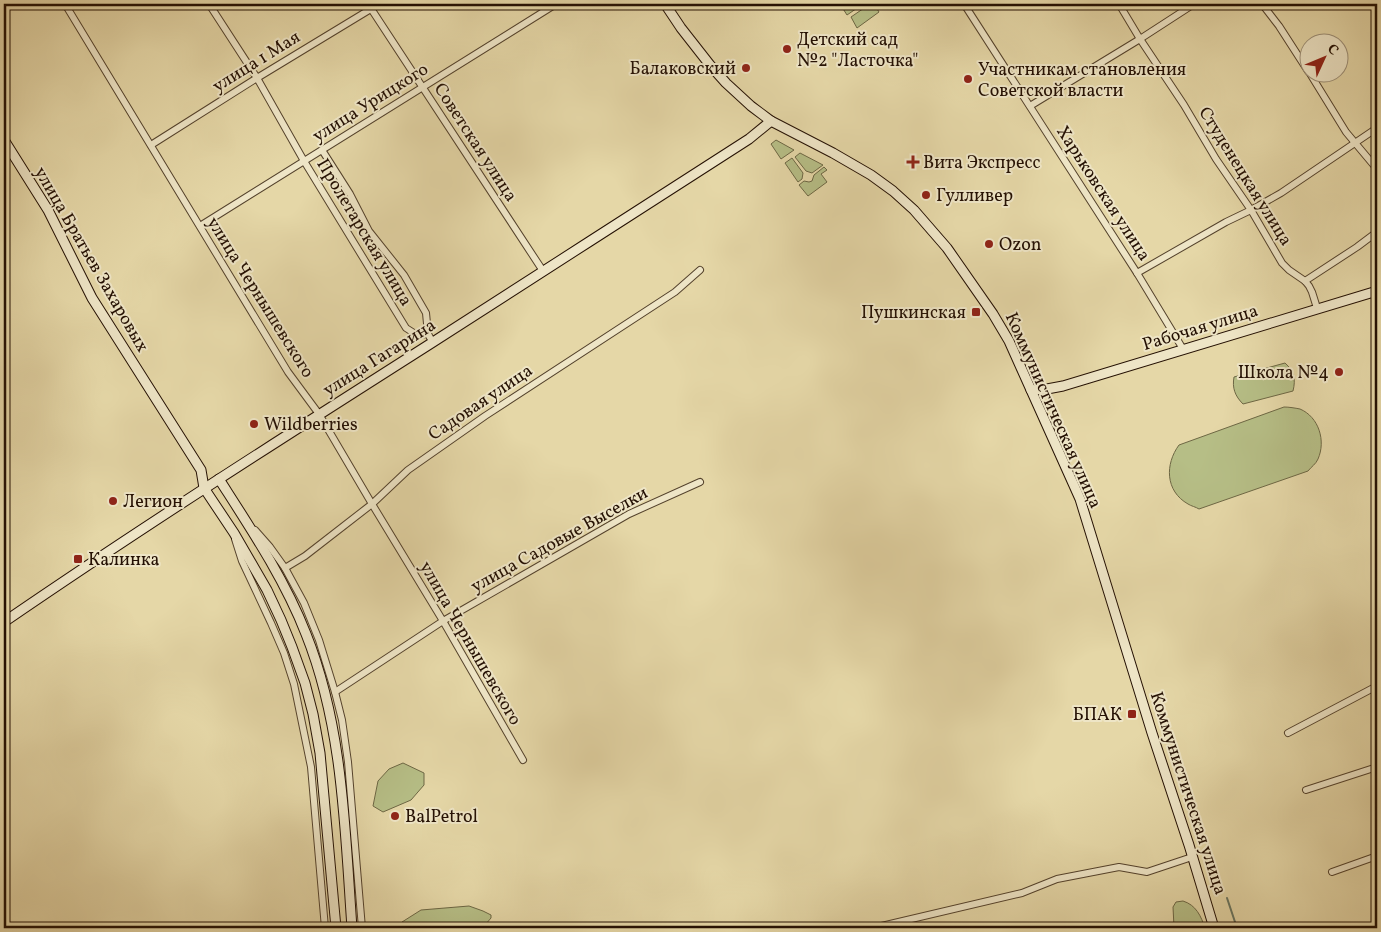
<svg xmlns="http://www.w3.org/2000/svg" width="1381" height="932" font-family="Vollkorn,serif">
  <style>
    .green { fill: #b6be86; stroke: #6d6744 }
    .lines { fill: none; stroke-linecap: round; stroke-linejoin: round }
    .stream { stroke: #697662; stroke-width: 2 }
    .street-casing { stroke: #54422c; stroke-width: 8 }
    .secondary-casing { stroke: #241003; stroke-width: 11 }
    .street { stroke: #eee5c6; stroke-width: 6 }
    .secondary { stroke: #eee5c6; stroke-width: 9 }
    .poi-dot { fill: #8f2418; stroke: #eee5c6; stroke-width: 2 }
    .labels { text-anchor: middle; stroke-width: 4; stroke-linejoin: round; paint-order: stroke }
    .poi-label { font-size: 18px; fill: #241003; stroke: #eee5c6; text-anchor: start }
    .street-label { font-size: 18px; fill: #241003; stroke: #eee5c6 }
  </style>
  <rect width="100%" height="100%" fill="#e5d7a7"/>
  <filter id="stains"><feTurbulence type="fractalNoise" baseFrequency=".004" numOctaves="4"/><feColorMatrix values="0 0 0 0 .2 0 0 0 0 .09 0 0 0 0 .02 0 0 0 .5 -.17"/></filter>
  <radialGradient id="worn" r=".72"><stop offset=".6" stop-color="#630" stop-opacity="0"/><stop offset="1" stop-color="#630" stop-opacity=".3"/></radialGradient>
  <!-- green -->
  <g class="green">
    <path d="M840 4H863L847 15Z"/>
    <path d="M870 4H874L879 12 857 28 851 17Z"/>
    <path d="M776 140 794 150 781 159 771 144Z"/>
    <path d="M800 153 823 165 812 173 806 171 795 157Z"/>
    <path d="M792 158 803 173 802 179 798 182 785 163Z"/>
    <path d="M824 167 827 170 821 174 827 182 808 196 799 185 804 181 809 182 812 181 814 175Z"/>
    <path d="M1285 363C1294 371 1296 379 1293 391L1243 404C1235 396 1232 388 1234 377Z"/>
    <path d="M1284 407C1289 407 1295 408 1300 409 1319 417 1326 441 1318 459 1316 464 1311 467 1308 471L1199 509C1196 507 1191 506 1188 504 1165 491 1165 464 1179 445Z"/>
    <path d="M403 763 424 773V785L411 800 383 812 373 806 378 781 389 769Z"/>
    <path d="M1183 901C1196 905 1201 916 1205 928H1175L1174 927 1173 907 1176 902Z"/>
    <path d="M469 906 483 911 491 915V918L485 925 479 928H404L401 925 402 922 421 910Z"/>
  </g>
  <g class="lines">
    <!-- stream -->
    <path class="stream" d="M1227 898 1237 928"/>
    <defs>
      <g id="street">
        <path d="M65 4 288 372 319 414 372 504 443 621 523 760"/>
        <path d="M209 4 257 78 304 161 406 328 417 335 428 334 433 343"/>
        <path d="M368 4 543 271"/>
        <path d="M964 4 1137 273 1183 349"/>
        <path d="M1119 4 1140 39 1184 105 1216 159 1251 210 1282 263 1289 270 1305 281 1309 286 1312 292 1317 308"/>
        <path d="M1262 4 1279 26 1308 71"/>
        <path d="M1309 72 1346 132 1377 169"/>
        <path d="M1030 106 1140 39 1194 4"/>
        <path d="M151 145 257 78 379 4"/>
        <path d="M322 150 350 194 369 231 404 275 426 313 428 334"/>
        <path d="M200 226 556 4"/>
        <path d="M1137 273 1226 222 1251 210 1281 193 1377 128"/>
        <path d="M1305 281 1357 247 1377 232"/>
        <path d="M255 530 270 547 285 568 304 603 319 640 335 692 342 720 348 762 362 928"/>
        <path d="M235 539 242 561 271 623 284 653 294 684 311 767 325 928"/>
        <path d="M285 568 305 556 372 504 408 470 485 416 675 292 700 270"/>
        <path d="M335 692 443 621 629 514 700 482"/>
        <path d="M1288 733 1377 686"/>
        <path d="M1306 790 1377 767"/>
        <path d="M1332 872 1377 856"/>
        <path d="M873 928 1022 893 1057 879 1119 867 1147 872 1192 857"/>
      </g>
      <g id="secondary">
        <path d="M665 4 681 28 710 65 726 83 751 106 771 121 833 153 871 175 893 191 914 210 947 248 993 314 1009 341 1080 499 1152 733 1189 845 1214 928"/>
        <path d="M4 140 48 210 92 298 201 470 204 488 234 533 267 590 281 620 292 647 305 683 313 714 320 753 336 928"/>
        <path d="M1031 390 1047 389 1063 386 1377 291"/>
        <path d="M219 479C251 529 284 578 306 634 343 726 345 830 352 928"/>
        <path d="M4 622C144 526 287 435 430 344 537 276 642 207 749 139L771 121"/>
      </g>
    </defs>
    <!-- street casing -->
    <use href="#street" class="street-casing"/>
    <!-- secondary casing -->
    <use href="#secondary" class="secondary-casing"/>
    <!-- street -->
    <use href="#street" class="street"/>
    <!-- secondary -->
    <use href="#secondary" class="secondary"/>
  </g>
  <!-- markers -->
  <g class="poi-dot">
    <circle cx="787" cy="49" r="5"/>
    <circle cx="746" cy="68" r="5"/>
    <circle cx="968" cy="79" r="5"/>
    <path d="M910.5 154.5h5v5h5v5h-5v5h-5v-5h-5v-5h5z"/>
    <circle cx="926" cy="195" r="5"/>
    <circle cx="989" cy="244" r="5"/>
    <rect x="971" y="307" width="10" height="10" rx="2.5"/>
    <circle cx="1339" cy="372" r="5"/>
    <circle cx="254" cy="424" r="5"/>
    <circle cx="113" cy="501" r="5"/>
    <rect x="73" y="554" width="10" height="10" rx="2.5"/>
    <rect x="1127" y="709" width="10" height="10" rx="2.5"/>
    <circle cx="395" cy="816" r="5"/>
  </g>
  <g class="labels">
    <!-- poi labels -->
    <g class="poi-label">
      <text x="797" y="45">Детский сад<tspan x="797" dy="21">№2 "Ласточка"</tspan></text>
      <text x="736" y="74" text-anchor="end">Балаковский</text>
      <text x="978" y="75">Участникам становления<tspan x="978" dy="21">Советской власти</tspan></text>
      <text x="923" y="168">Вита Экспресс</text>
      <text x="936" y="201">Гулливер</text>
      <text x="999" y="250">Ozon</text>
      <text x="966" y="318" text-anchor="end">Пушкинская</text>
      <text x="1329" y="378" text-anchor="end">Школа №4</text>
      <text x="264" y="430">Wildberries</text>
      <text x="123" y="507">Легион</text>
      <text x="88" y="565">Калинка</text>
      <text x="1122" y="720" text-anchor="end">БПАК</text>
      <text x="405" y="822">BalPetrol</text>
    </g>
    <!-- street labels -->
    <g class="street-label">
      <text transform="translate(256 61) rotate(-32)" y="6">улица 1 Мая</text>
      <text transform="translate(370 102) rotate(-32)" y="6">улица Урицкого</text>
      <text transform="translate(476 142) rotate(57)" y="6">Советская улица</text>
      <text transform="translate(1246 176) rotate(58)" y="6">Студенецкая улица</text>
      <text transform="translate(1104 193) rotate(57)" y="6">Харьковская улица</text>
      <text transform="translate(365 232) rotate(59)" y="6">Пролетарская улица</text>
      <text transform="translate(92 259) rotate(60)" y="6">улица Братьев Захаровых</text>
      <text transform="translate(261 297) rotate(58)" y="6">улица Чернышевского</text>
      <text transform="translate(1200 327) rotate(-17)" y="6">Рабочая улица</text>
      <text transform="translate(379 357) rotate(-32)" y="6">улица Гагарина</text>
      <text transform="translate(480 402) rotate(-34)" y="6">Садовая улица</text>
      <text transform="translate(1054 410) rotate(66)" y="6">Коммунистическая улица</text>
      <text transform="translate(559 539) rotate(-29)" y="6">улица Садовые Выселки</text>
      <text transform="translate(471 643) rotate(60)" y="6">улица Чернышевского</text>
      <text transform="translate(1189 793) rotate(72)" y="6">Коммунистическая улица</text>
    </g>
  </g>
  <!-- margin -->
  <rect width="1381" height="932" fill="none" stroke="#e5d7a7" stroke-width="20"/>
  <rect x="5" y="5" width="1371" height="922" fill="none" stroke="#241003" stroke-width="2.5"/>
  <rect x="10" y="10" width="1361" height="912" fill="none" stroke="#241003"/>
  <!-- north arrow -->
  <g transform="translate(1324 58) rotate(46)"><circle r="24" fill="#eee5c6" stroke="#9d9078"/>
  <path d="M0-4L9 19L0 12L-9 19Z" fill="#8f2418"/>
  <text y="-8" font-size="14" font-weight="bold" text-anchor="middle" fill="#241003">С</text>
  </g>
  <rect width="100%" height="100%" filter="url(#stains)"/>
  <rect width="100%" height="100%" fill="url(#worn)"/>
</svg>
